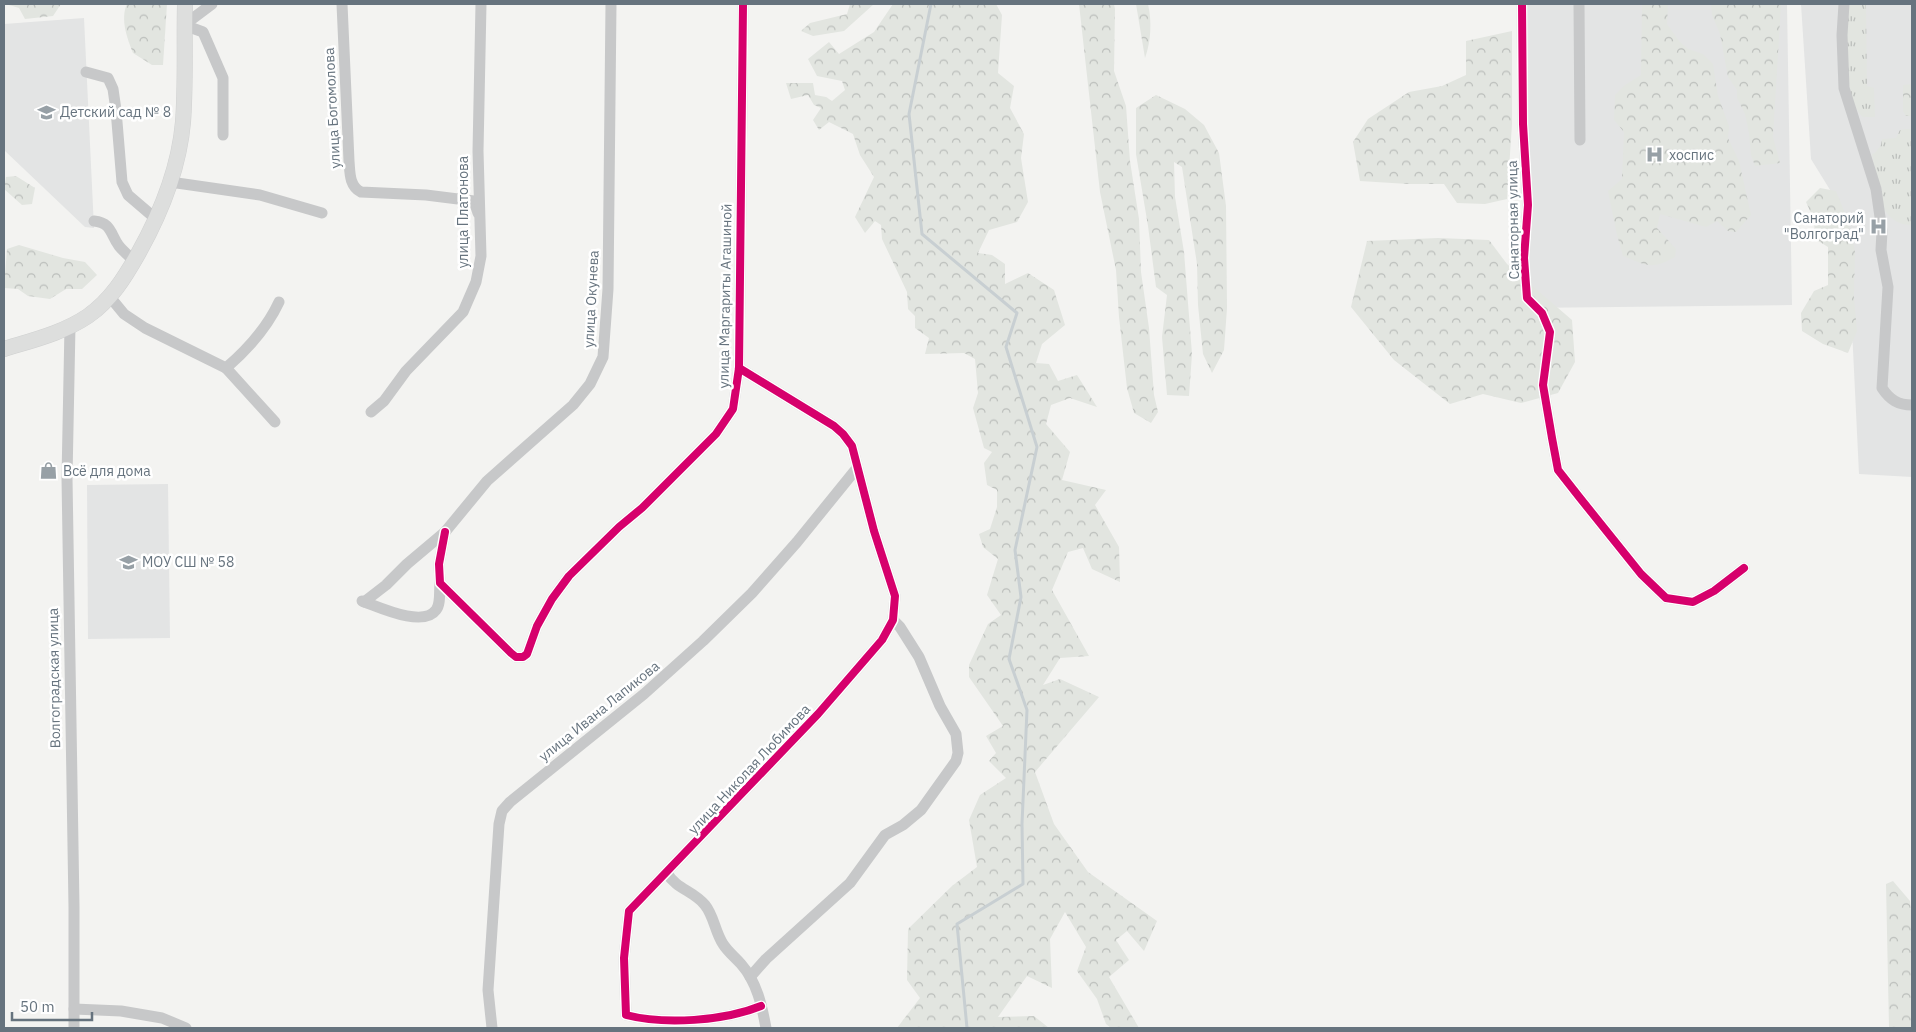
<svg xmlns="http://www.w3.org/2000/svg" width="1916" height="1032" font-family="'IBM Plex Sans',sans-serif">
  <style>
    .built { fill: #e3e4e4 }
    .grass { fill: url(#grass-tufts) }
    .forest { fill: url(#forest-crowns) }
    .lines { fill: none; stroke-linecap: round; stroke-linejoin: round }
    .stream { stroke: #c8cfd2; stroke-width: 3 }
    .major-casing { stroke: #d0d1d1; stroke-width: 16 }
    .minor { stroke: #c7c8c9; stroke-width: 11 }
    .major { stroke: #dddedd; stroke-width: 15 }
    .cycleway-casing { stroke: #fff; stroke-width: 11 }
    .cycleway { stroke: #d6006c; stroke-width: 8 }
    .labels { text-anchor: middle; stroke-width: 5; stroke-linejoin: round; paint-order: stroke }
    .street-label { font-size: 14px; fill: #66737e; stroke: #fff }
    .poi-label { font-size: 14px; fill: #66737e; stroke: #fff; text-anchor: start }
  </style>
  <defs>
    <pattern id="grass-tufts" width="24" height="20" patternUnits="userSpaceOnUse" patternTransform="scale(1.25)"><rect width="24" height="20" fill="#e2e5e0"/><path d="M3 7l-1-3M5 7V3M7 7l1-3M15 17l-1-3M17 17v-4M19 17l1-3" fill="none" stroke="#bbbebb"/></pattern>
    <pattern id="forest-crowns" width="20" height="18" patternUnits="userSpaceOnUse" patternTransform="scale(1.25)"><rect width="20" height="18" fill="#e2e5e0"/><path d="M2 6a3 3 0 1 1 6 0M12 15a3 3 0 1 1 6 0" fill="none" stroke="#bbbebb"/></pattern>
  </defs>
  <rect width="100%" height="100%" fill="#f3f3f1"/>
  <!-- built -->
  <g class="built">
    <path d="M1518 4H1787L1792 305 1524 308Z"/>
    <path d="M1801 4H1912V477L1859 474 1848 246 1840 206 1811 159Z"/>
    <path d="M84 18 94 228 85 227 4 150V24Z"/>
    <path d="M168 484 170 638 88 639 87 485Z"/>
  </g>
  <!-- grass -->
  <g class="grass">
    <path d="M1847 4H1866L1867 86 1874 88 1875 117H1863C1842 99 1847 31 1847 4Z"/>
    <path d="M1906 129H1912V225C1876 225 1877 181 1872 154L1875 153 1881 145 1882 139 1896 138 1900 130Z"/>
  </g>
  <!-- forest -->
  <g class="forest">
    <path d="M6 4H61L53 16 25 19 19 8Z"/>
    <path d="M127 4H167L163 65H152L133 53C127 38 120 19 127 4Z"/>
    <path d="M850 4H874L844 31 813 36 801 31 810 23 847 14Z"/>
    <path d="M893 4H996L1002 15 998 73 1014 86 1010 108 1024 134 1021 158 1028 202 1017 222 989 230 978 253 992 255 1005 264V284L1028 273 1054 290 1065 325 1042 344 1036 363 1049 364 1058 381 1077 375 1097 407 1070 398 1051 405 1046 424 1070 452 1062 480 1106 490 1095 505 1119 547 1120 582 1092 569 1083 548 1068 552 1052 590 1089 656 1060 658 1043 685 1060 679 1099 697 1035 772 1054 824 1088 872 1157 921 1144 951 1127 931 1116 940 1129 960 1109 977 1139 1028H1111L1106 1024 1097 999 1077 971 1086 947 1065 912 1050 939 1052 988 1027 976 998 1017 1034 1016 1049 1028H897L920 998 907 980 908 929 952 886 977 867 969 820 980 795 1006 778 989 761 996 753 986 736 1003 726 969 677V665L988 624 1001 615 987 595 998 559 983 547 979 534 990 529 997 507V490L987 485 984 463 992 452 984 448 973 408 978 393 975 359 964 353 925 354 929 338 915 328V316L908 309 907 292 882 239 881 225 875 221 865 233 855 217 874 177 860 155 853 134 829 122 819 130 813 120 821 108 814 105 808 95 791 99 786 83H813L815 95 826 97 832 101 845 90 842 81 817 76 808 59 829 42 839 54 874 32Z"/>
    <path d="M1079 4H1114L1115 9 1114 71 1126 106 1130 161 1139 219 1141 272 1149 328 1154 395 1158 412 1151 423 1134 413 1127 388 1119 317 1116 270 1100 192Z"/>
    <path d="M1136 4H1148C1152 22 1151 41 1145 58Z"/>
    <path d="M1642 4H1668L1667 24 1679 41 1688 49 1703 54 1713 64 1718 96 1729 126 1728 138 1739 161 1751 215 1736 232 1728 231 1717 221 1706 227 1660 214 1657 228 1676 249 1675 257C1651 270 1648 266 1623 256L1617 235 1608 191 1622 179 1624 132 1614 120 1615 95 1625 85 1641 75Z"/>
    <path d="M1711 4H1781L1773 137 1780 163 1755 166 1751 155 1749 133 1745 114 1737 98V90L1728 77 1720 34 1712 15Z"/>
    <path d="M1512 31V124L1507 199 1485 204 1457 203 1444 184H1408L1360 181 1353 142 1368 119 1409 92 1442 86 1466 75V41Z"/>
    <path d="M1912 84V116H1906L1903 111V85Z"/>
    <path d="M1156 95 1185 109 1204 125 1219 153 1226 206 1227 308 1224 350 1212 373 1203 354 1198 305 1197 264 1182 167 1174 162 1175 197 1184 252 1192 354 1189 396 1167 395 1162 337 1167 295 1156 287 1148 226 1136 154V108Z"/>
    <path d="M16 176 35 188 32 204 22 205 4 189 6 177Z"/>
    <path d="M1820 188 1836 191 1847 218 1855 251 1854 297 1857 331 1848 353 1823 344 1802 331 1801 313 1814 291 1828 285V247L1815 239 1814 220 1806 202Z"/>
    <path d="M1438 238 1489 240 1507 264 1572 320 1575 362 1558 393 1521 403 1483 394 1450 404 1394 360 1351 307 1367 241Z"/>
    <path d="M19 245 63 258 85 262 97 275 82 289H66L50 299 28 296 18 289 4 288 7 249Z"/>
    <path d="M1893 881 1910 901 1912 920V1028L1889 1027 1886 884Z"/>
  </g>
  <g class="lines">
    <!-- stream -->
    <path class="stream" d="M931 4 909 114 922 234 1017 313 1006 347 1037 447 1015 550 1021 597 1009 659 1027 710 1022 824 1023 884 957 924 967 1028"/>
    <defs>
      <path id="major" d="M4 349C33 340 63 333 88 316 111 300 125 277 138 254 161 213 179 169 183 122 186 83 184 43 185 4"/>
    </defs>
    <!-- major casing -->
    <use href="#major" class="major-casing"/>
    <!-- minor -->
    <g class="minor">
      <path d="M342 4 349 161C350 172 349 186 361 192L426 195 474 201 478 213"/>
      <path d="M1522 4 1523 124 1528 205 1524 258 1527 298 1542 313 1550 332 1543 385 1552 438 1558 470 1580 498 1641 574 1666 598 1693 602 1714 591 1744 568"/>
      <path d="M1579 4 1580 140"/>
      <path d="M1844 4 1842 35 1844 88 1876 189 1882 231 1881 250 1888 287 1882 388C1890 400 1898 405 1912 405"/>
      <path d="M184 25 203 32 223 78V135"/>
      <path d="M184 25 212 4"/>
      <path d="M86 72 108 78 113 89 116 110 122 182 128 195 156 219"/>
      <path d="M170 182 260 195 322 213"/>
      <path d="M94 221C112 223 110 234 119 246 123 251 129 256 134 261"/>
      <path d="M110 297 124 314 145 328 226 368C248 349 267 328 279 302"/>
      <path d="M70 326 67 478 74 907V1028"/>
      <path d="M226 368 275 422"/>
      <path d="M739 368 834 426 843 434 852 446 874 531 895 596 893 620 882 640 818 714 629 911 624 958 626 1015C665 1025 724 1021 761 1006"/>
      <path d="M371 412 384 401 406 371 463 312 476 282 481 256 478 151 481 4"/>
      <path d="M445 532 439 564 440 583 511 653 516 657H523L527 654 537 626 552 599 569 576 619 527 642 508 716 434 733 409 739 368 743 4"/>
      <path d="M362 601C379 607 423 628 436 610 441 604 439 592 440 583"/>
      <path d="M364 602 386 585 407 564 445 532 487 481 573 405 590 384 603 357 608 289 611 4"/>
      <path d="M667 873C676 889 694 891 705 905 714 916 715 932 723 944 728 952 735 957 741 964 757 982 762 1006 766 1028"/>
      <path d="M750 977 766 959 850 883 885 835 903 825 921 810 956 761 958 753 956 734 940 706 919 657 900 627 893 620"/>
      <path d="M74 1009 121 1011 162 1018 186 1028"/>
      <path d="M492 1028 488 990 499 824 502 811 510 802 644 694 703 641 752 593 797 542 857 468"/>
    </g>
    <!-- major -->
    <use href="#major" class="major"/>
    <defs>
      <g id="cycleway">
        <path d="M1522 4 1523 124 1528 205 1524 258 1527 298 1542 313 1550 332 1543 385 1552 438 1558 470 1580 498 1641 574 1666 598 1693 602 1714 591 1744 568"/>
        <path d="M739 368 834 426 843 434 852 446 874 531 895 596 893 620 882 640 818 714 629 911 624 958 626 1015C665 1025 724 1021 761 1006"/>
        <path d="M445 532 439 564 440 583 511 653 516 657H523L527 654 537 626 552 599 569 576 619 527 642 508 716 434 733 409 739 368 743 4"/>
      </g>
    </defs>
    <!-- cycleway casing -->
    <use href="#cycleway" class="cycleway-casing"/>
    <!-- cycleway -->
    <use href="#cycleway" class="cycleway"/>
  </g>
  <!-- icons -->
  <defs>
    <symbol id="school-bare" viewBox="-9 -9 18 18"><path d="M0-5L7-2L0 1L-7-2ZM-4 1L0 2.5L4 1V4Q0 6-4 4Z" fill="#97a0a6" stroke="#fff" stroke-width="2.5" paint-order="stroke"/></symbol>
    <symbol id="hospital-bare" viewBox="-9 -9 18 18"><path d="M-5-5h3v3.5h4V-5h3V5h-3V1.5h-4V5h-3Z" fill="#97a0a6" stroke="#fff" stroke-width="2.5" paint-order="stroke"/></symbol>
    <symbol id="shop-bare" viewBox="-9 -9 18 18"><path d="M-5-2.5h2.3a2.7 3.5 0 0 1 5.4 0H5L5.5 6h-11ZM-1.5-2.5h3a1.5 2.3 0 0 0-3 0Z" fill="#97a0a6" stroke="#fff" stroke-width="2.5" paint-order="stroke"/></symbol>
  </defs>
  <g fill-rule="evenodd">
    <use href="#school-bare" x="34" y="100" width="25" height="25"/>
    <use href="#hospital-bare" x="1642" y="142" width="25" height="25"/>
    <use href="#hospital-bare" x="1866" y="214" width="25" height="25"/>
    <use href="#shop-bare" x="36" y="458" width="25" height="25"/>
    <use href="#school-bare" x="116" y="550" width="25" height="25"/>
  </g>
  <g class="labels">
    <!-- street labels -->
    <g class="street-label">
      <text transform="translate(332 108) rotate(-93)" y="5">улица Богомолова</text>
      <text transform="translate(463 212) rotate(-90)" y="5">улица Платонова</text>
      <text transform="translate(1513 220) rotate(-91)" y="5">Санаторная улица</text>
      <text transform="translate(725 296) rotate(-89)" y="5">улица Маргариты Агашиной</text>
      <text transform="translate(591 299) rotate(-87)" y="5">улица Окунева</text>
      <text transform="translate(54 678) rotate(-91)" y="5">Волгоградская улица</text>
      <text transform="translate(599 711) rotate(-39)" y="5">улица Ивана Лапикова</text>
      <text transform="translate(749 769) rotate(-47)" y="5">улица Николая Любимова</text>
    </g>
    <!-- poi labels -->
    <g class="poi-label">
      <text x="60" y="117">Детский сад № 8</text>
      <text x="1669" y="160">хоспис</text>
      <text x="1864" y="223" text-anchor="end">Санаторий<tspan x="1864" dy="16">"Волгоград"</tspan></text>
      <text x="63" y="476">Всё для дома</text>
      <text x="142" y="567">МОУ СШ № 58</text>
    </g>
  </g>
  <!-- border -->
  <rect width="1916" height="1032" fill="none" stroke="#66737e" stroke-width="10"/>
  <!-- scale -->
  <path d="M12 1012v8h80v-8" fill="none" stroke="#66737e" stroke-width="2.5"/>
  <text x="20" y="1012" font-size="15" fill="#66737e" stroke="#ffffff" stroke-width="4" paint-order="stroke">50 m</text>
</svg>
